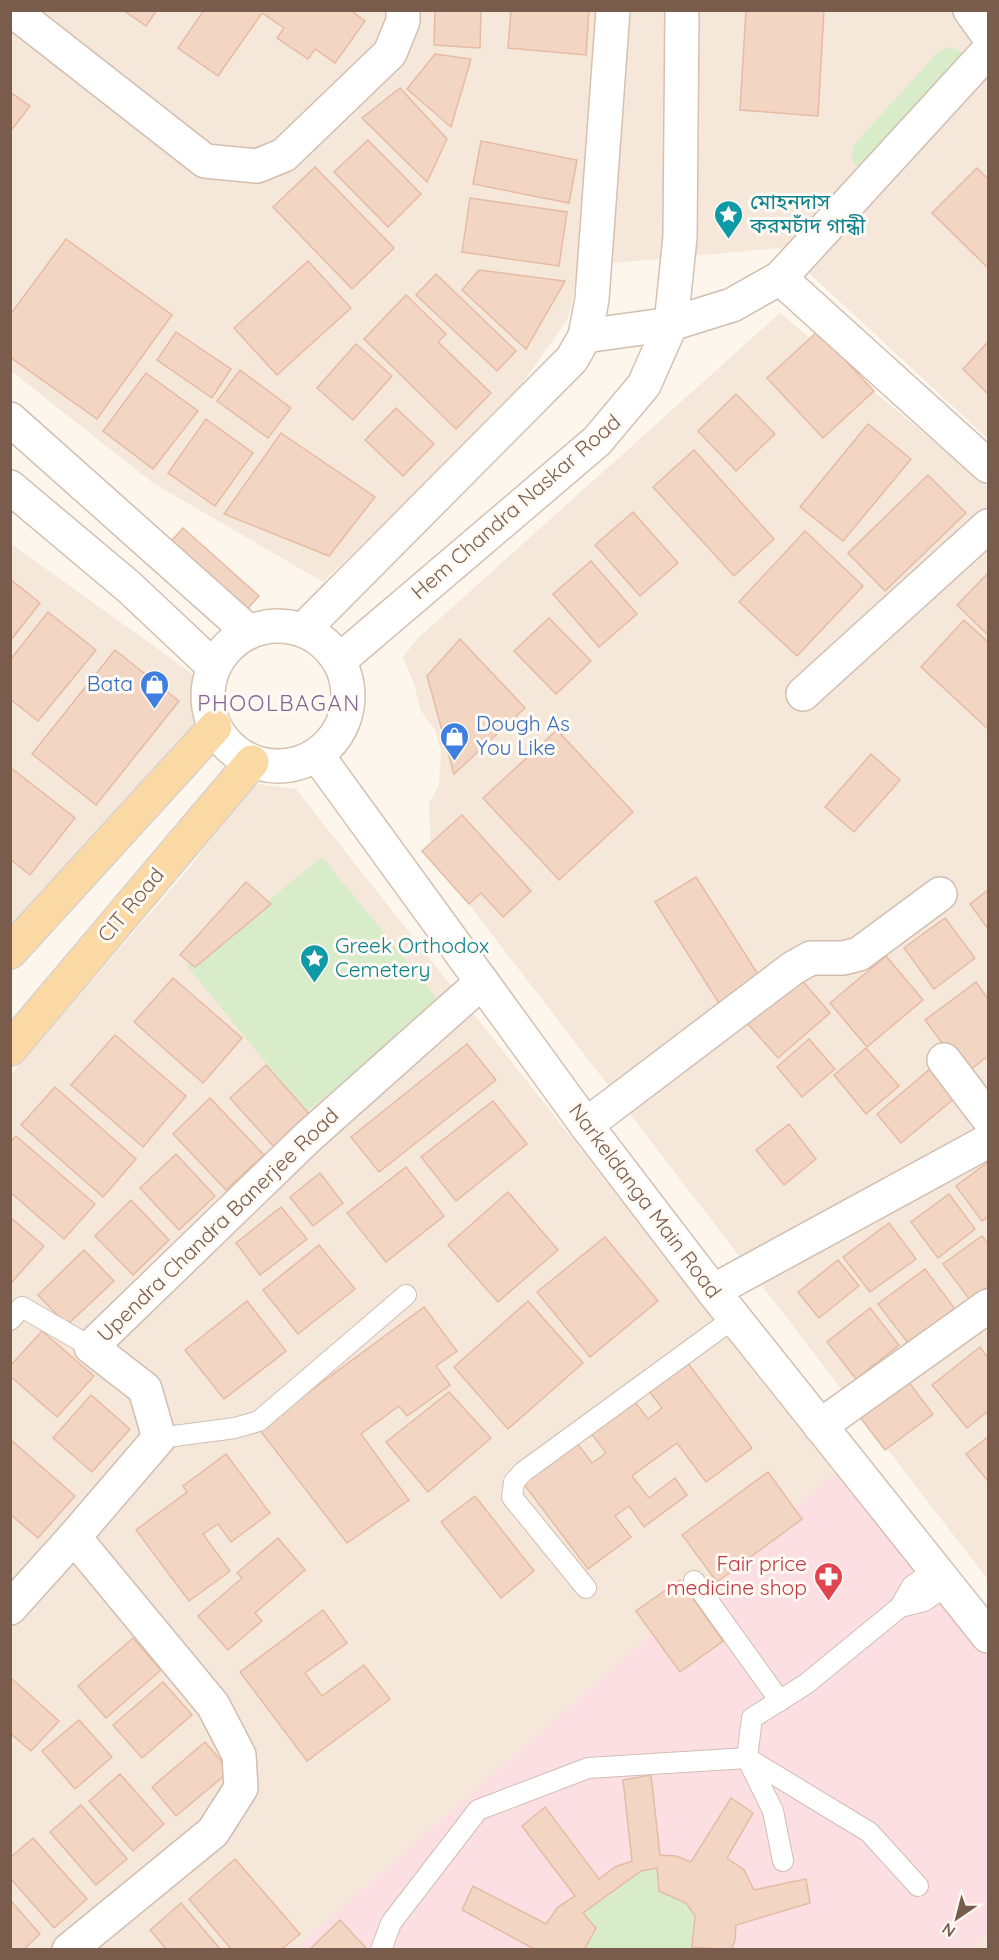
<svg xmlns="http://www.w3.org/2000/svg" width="999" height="1960" font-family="Quicksand,'Noto Sans Bengali',sans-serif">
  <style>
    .residential { fill: #f5e8da }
    .medical { fill: #fbdfe3 }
    .green { fill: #d8ecc9 }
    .building { fill: #f3d5c3; stroke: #e6bba3; stroke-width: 1.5 }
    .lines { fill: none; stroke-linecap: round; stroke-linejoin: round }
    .service-casing { stroke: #d1beb0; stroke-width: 22 }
    .minor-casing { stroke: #d1beb0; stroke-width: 36 }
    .tertiary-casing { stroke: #d1beb0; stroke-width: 36 }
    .secondary-casing { stroke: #d6c0b0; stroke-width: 36 }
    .primary-casing { stroke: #dad1cd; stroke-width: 36 }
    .service { stroke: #fff; stroke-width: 20 }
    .minor { stroke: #fff; stroke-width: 33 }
    .tertiary { stroke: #fff; stroke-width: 33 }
    .secondary { stroke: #fff; stroke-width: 33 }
    .primary { stroke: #fbd9a5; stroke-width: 33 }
    .labels { text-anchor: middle; stroke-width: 6; stroke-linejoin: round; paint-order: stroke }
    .culture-label { font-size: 21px; fill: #0d838f; stroke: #fffaf3; text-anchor: start }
    .street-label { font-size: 21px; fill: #7a5c4d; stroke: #fffaf3 }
    .shop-label { font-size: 21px; fill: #366cbe; stroke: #fffaf3; text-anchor: end }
    .health-label { font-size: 21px; fill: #be3a42; stroke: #fffaf3; text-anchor: end }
    .neighbourhood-label { font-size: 22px; letter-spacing: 1.5px; fill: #846695; stroke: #fffaf3 }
  </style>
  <rect width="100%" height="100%" fill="#fdf6ec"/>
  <!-- residential -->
  <g class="residential">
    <path d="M10 11H988V439L782 248 580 266 568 319 513 396 323 582 153 483 11 371Z"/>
    <path d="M780 313 988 487V1580L431 855 429 803 439 785 441 750 435 730 421 711 414 684 403 657 418 638Z"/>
    <path d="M10 543 194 675 195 730 10 932Z"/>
    <path d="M252 783 296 789 988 1665V1949L11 1950V1074L190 867Z"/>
  </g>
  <!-- medical -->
  <path class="medical" d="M849 1460 988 1624V1934L966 1949 294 1950Z"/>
  <!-- green -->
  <g class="green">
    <path d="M950 47 963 53 969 65 867 169 856 166 851 156 853 146 938 52Z"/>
    <path d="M322 857 441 1003 306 1112 187 966Z"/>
    <path d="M657 1868 695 1916 692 1947 699 1949H584L596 1928 583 1913 641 1871Z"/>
  </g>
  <!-- building -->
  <g class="building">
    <path d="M123 10H157L146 26Z"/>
    <path d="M204 10H350L365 21 335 63 315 49 308 59 277 38 284 28 262 13 218 76 178 48Z"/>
    <path d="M435 10H481L480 48 434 45Z"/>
    <path d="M511 10H589L586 55 508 48Z"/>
    <path d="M746 10H824L818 116 740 110Z"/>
    <path d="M435 54 471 59 451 127 407 89Z"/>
    <path d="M400 88 447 139 427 182 362 118Z"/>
    <path d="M10 92 30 106 10 132Z"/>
    <path d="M368 140 421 194 388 227 334 172Z"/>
    <path d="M481 141 577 160 569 203 473 184Z"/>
    <path d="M315 167 394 248 352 289 273 207Z"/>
    <path d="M977 168 988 179V268L932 213Z"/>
    <path d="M470 198 567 212 559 266 462 252Z"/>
    <path d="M66 239 172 315 97 419 10 357V315Z"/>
    <path d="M308 261 351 308 277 375 234 328Z"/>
    <path d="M479 270 565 281 526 349 462 290Z"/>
    <path d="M436 274 516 351 497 371 416 295Z"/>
    <path d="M406 295 446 334 438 342 491 393 456 429 364 339Z"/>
    <path d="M818 331 874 391 823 438 767 378Z"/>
    <path d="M176 332 231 369 212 398 157 360Z"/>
    <path d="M988 342V394L963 369Z"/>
    <path d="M356 344 392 376 353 420 317 388Z"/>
    <path d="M240 370 291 408 268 438 217 401Z"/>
    <path d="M146 373 198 411 153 469 103 431Z"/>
    <path d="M736 394 775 434 736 471 698 431Z"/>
    <path d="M396 408 434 444 403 476 365 440Z"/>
    <path d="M206 419 253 453 215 506 168 473Z"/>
    <path d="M868 424 911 459 843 541 800 507Z"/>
    <path d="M281 433 375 497 329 556 224 514Z"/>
    <path d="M694 450 774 539 734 576 653 487Z"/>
    <path d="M928 475 966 513 885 591 848 553Z"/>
    <path d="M633 512 678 563 640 596 595 545Z"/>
    <path d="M183 528 259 596 240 617 165 548Z"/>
    <path d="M805 531 863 586 797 656 739 602Z"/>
    <path d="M591 561 637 614 599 647 553 594Z"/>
    <path d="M988 573V635L957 605Z"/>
    <path d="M10 579 40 603 10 641Z"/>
    <path d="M48 612 96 650 38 721 10 699V660Z"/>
    <path d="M549 618 591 661 556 694 514 651Z"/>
    <path d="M964 620 988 642V729L921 667Z"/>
    <path d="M460 639 525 708 454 774 427 676Z"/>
    <path d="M115 650 179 701 96 805 32 754Z"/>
    <path d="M557 730 633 812 559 880 483 798Z"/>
    <path d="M871 754 900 780 854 832 825 807Z"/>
    <path d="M10 767 75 818 30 875 10 859Z"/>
    <path d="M462 815 531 891 503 917 481 893 469 904 422 851Z"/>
    <path d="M696 877 763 982 722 1008 655 902Z"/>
    <path d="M246 882 271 904 195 967 180 955Z"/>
    <path d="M988 890V929L970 904Z"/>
    <path d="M945 918 975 958 934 989 904 948Z"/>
    <path d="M886 956 923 1000 867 1047 830 1003Z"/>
    <path d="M173 978 242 1038 203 1083 134 1022Z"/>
    <path d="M800 978 830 1013 778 1058 747 1023Z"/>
    <path d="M976 982 988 999V1056L965 1074 925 1020Z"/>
    <path d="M115 1035 186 1096 143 1147 71 1085Z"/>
    <path d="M809 1039 835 1069 802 1097 777 1067Z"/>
    <path d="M467 1044 496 1080 379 1172 351 1137Z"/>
    <path d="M866 1048 899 1086 866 1114 834 1075Z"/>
    <path d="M266 1065 310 1115 274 1147 230 1098Z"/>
    <path d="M931 1068 955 1098 901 1143 877 1114Z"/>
    <path d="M55 1087 136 1159 103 1197 21 1125Z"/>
    <path d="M210 1098 264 1155 226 1190 173 1134Z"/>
    <path d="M493 1101 527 1144 456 1201 421 1157Z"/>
    <path d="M789 1124 816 1159 784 1185 756 1150Z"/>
    <path d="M16 1136 95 1204 64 1239 10 1192V1142Z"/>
    <path d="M176 1154 215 1196 179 1230 140 1188Z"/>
    <path d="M988 1162V1217L982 1221 956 1186Z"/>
    <path d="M406 1167 444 1216 386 1262 347 1213Z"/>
    <path d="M320 1173 343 1203 313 1226 290 1197Z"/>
    <path d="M508 1192 558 1250 498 1302 448 1245Z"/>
    <path d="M949 1194 975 1229 938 1258 911 1222Z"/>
    <path d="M131 1200 169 1240 133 1275 95 1236Z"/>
    <path d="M281 1207 307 1239 260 1275 236 1243Z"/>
    <path d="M10 1217 44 1246 12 1282 10 1281Z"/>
    <path d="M889 1223 916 1259 870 1292 843 1257Z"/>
    <path d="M982 1236 988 1244V1287L970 1300 943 1264Z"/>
    <path d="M605 1237 658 1301 590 1357 537 1292Z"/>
    <path d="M319 1245 355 1289 298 1334 263 1290Z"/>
    <path d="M84 1250 114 1281 67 1325 38 1295Z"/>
    <path d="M838 1260 859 1286 819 1318 798 1292Z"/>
    <path d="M925 1269 955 1309 908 1343 878 1304Z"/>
    <path d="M247 1301 286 1351 224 1399 185 1350Z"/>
    <path d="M528 1301 583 1363 508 1429 454 1367Z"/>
    <path d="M424 1307 457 1351 436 1366 450 1385 407 1416 399 1406 361 1434 409 1500 347 1543 259 1429Z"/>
    <path d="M870 1308 899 1345 856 1379 827 1342Z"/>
    <path d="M42 1331 94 1376 57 1417 10 1376V1366Z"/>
    <path d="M980 1347 988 1358V1411L967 1428 932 1385Z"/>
    <path d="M684 1358 752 1448 706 1482 677 1443 632 1476 649 1498 675 1478 687 1495 644 1527 629 1506 615 1516 631 1537 588 1569 520 1479 574 1439 592 1463 606 1453 588 1429 631 1397 648 1419 662 1408 645 1386Z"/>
    <path d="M904 1376 933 1414 885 1450 856 1412Z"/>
    <path d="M449 1392 491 1438 428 1492 386 1442Z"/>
    <path d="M91 1395 130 1429 92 1472 53 1438Z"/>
    <path d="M988 1437V1479L987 1480 966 1454Z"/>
    <path d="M11 1440 75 1496 38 1538 10 1514Z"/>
    <path d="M226 1454 270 1513 231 1542 218 1524 203 1534 230 1571 189 1601 136 1530 187 1492 183 1486Z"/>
    <path d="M768 1472 802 1519 717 1582 682 1535Z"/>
    <path d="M475 1496 534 1571 501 1598 441 1522Z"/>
    <path d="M278 1538 305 1570 255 1613 262 1621 228 1650 198 1616 242 1578 237 1573Z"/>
    <path d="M680 1580 723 1641 680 1672 636 1611Z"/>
    <path d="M323 1610 347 1643 305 1673 322 1696 364 1665 390 1699 307 1761 240 1672Z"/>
    <path d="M133 1638 161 1670 106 1718 78 1686Z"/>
    <path d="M11 1678 59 1721 31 1751 10 1733Z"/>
    <path d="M163 1682 192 1715 142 1758 113 1725Z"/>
    <path d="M79 1720 112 1757 75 1789 42 1751Z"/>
    <path d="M205 1742 230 1771 176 1816 152 1787Z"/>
    <path d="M120 1774 164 1824 133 1851 89 1801Z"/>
    <path d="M651 1775 660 1855 676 1856 691 1862 731 1798 753 1813 727 1858 744 1870 754 1890 806 1879 810 1903 736 1925 735 1940 731 1950 692 1947 695 1916 686 1903 659 1891 657 1868 641 1871 583 1913 596 1928 584 1950H536L462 1910 473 1886 546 1924 558 1907 575 1896 522 1826 545 1807 599 1879 615 1867 632 1861 623 1780Z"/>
    <path d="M81 1805 127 1859 96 1885 50 1832Z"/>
    <path d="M33 1838 87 1899 54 1928 10 1878V1858Z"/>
    <path d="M235 1859 300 1934 281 1950H232L189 1899Z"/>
    <path d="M10 1900 40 1934 23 1950H10Z"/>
    <path d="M181 1903 221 1950H167L150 1930Z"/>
    <path d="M340 1920 368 1950H309Z"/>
  </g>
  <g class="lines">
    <defs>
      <g id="service">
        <path d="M10 1320 22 1307 91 1347"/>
        <path d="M159 1438 235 1428 259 1421 406 1295"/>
        <path d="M694 1581 780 1701"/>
        <path d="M586 1588 512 1497 514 1482 523 1472 734 1318"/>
        <path d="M900 1607 924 1601 947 1585"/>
        <path d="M783 1861 773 1811 747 1758 752 1718 806 1684 900 1607 912 1586 935 1570"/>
        <path d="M381 1950 391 1923 478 1810 588 1768 747 1758 869 1832 918 1886"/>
      </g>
      <g id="minor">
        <path d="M12 10 205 161 257 166 284 155 390 53 403 21V10"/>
        <path d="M780 278 988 466"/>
        <path d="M803 694 988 526"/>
        <path d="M944 1060 988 1118"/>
        <path d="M586 1125 793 968 811 958H843L859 954 940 894"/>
        <path d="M713 1291 988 1141"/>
        <path d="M820 1426 988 1306"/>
        <path d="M10 1608 74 1537"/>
        <path d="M69 1950 213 1832 241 1788 239 1755 213 1705 74 1537 159 1438 145 1389 91 1347 308 1137 482 982"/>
      </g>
      <g id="tertiary">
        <path d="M970 10 988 35"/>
        <path d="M585 336 671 324 732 305 780 278 988 51"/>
        <path d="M10 419 249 632"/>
        <path d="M10 487 129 587 214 667"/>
      </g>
      <g id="secondary">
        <circle cx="278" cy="696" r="70"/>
        <path d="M304 629 572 359 585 336 592 299 613 10"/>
        <path d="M340 660 597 441 644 385 671 324 680 237 682 10"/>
        <path d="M317 755 586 1125 713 1291 988 1636"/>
      </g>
      <g id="primary">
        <path d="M10 952 215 727"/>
        <path d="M10 1049 252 762"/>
      </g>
    </defs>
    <!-- service casing -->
    <use href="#service" class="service-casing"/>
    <!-- minor casing -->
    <use href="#minor" class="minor-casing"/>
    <!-- tertiary casing -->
    <use href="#tertiary" class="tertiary-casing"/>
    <!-- secondary casing -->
    <use href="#secondary" class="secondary-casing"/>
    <!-- primary casing -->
    <use href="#primary" class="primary-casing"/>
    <!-- service -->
    <use href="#service" class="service"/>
    <!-- minor -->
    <use href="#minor" class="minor"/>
    <!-- tertiary -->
    <use href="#tertiary" class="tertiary"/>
    <!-- secondary -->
    <use href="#secondary" class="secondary"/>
    <!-- primary -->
    <use href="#primary" class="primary"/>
  </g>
  <!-- icons -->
  <defs>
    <symbol id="sight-pin" viewBox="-11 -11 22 30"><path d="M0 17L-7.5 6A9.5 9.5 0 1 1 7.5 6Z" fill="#0f9aa8" stroke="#fffaf3"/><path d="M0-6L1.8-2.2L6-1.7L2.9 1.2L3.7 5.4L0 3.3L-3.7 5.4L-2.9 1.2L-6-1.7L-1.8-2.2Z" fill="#fff"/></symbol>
    <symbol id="shop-pin" viewBox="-11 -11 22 30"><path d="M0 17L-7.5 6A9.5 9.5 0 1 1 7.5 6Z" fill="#3f7fe0" stroke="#fffaf3"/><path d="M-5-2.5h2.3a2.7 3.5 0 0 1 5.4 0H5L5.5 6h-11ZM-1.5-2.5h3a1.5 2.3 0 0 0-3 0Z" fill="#fff"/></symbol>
    <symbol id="pharmacy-pin" viewBox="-11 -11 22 30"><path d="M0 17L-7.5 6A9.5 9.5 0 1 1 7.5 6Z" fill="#e0444e" stroke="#fffaf3"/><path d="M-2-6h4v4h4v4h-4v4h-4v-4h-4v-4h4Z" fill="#fff"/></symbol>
  </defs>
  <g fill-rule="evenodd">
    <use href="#sight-pin" x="712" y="198" width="33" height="45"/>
    <use href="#shop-pin" x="138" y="668" width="33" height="45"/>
    <use href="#shop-pin" x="438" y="720" width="33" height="45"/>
    <use href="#sight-pin" x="298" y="942" width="33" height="45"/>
    <use href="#pharmacy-pin" x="812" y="1560" width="33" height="45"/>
  </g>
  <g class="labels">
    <!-- culture labels -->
    <g class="culture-label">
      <text x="750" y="209">মোহনদাস<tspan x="750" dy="24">করমচাঁদ গান্ধী</tspan></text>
      <text x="335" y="953">Greek Orthodox<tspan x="335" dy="24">Cemetery</tspan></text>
    </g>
    <!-- street labels -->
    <g class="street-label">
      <text transform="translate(516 507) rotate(-41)" y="7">Hem Chandra Naskar Road</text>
      <text transform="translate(131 905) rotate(-50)" y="7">CIT Road</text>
      <text transform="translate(645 1201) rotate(53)" y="7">Narkeldanga Main Road</text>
      <text transform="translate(218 1225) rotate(-44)" y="7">Upendra Chandra Banerjee Road</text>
    </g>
    <!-- shop labels -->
    <g class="shop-label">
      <text x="133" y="691">Bata</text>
      <text x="476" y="731" text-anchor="start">Dough As<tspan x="476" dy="24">You Like</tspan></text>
    </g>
    <!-- health labels -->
    <g class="health-label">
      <text x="807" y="1571">Fair price<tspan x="807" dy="24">medicine shop</tspan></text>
    </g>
    <!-- neighbourhood labels -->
    <g class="neighbourhood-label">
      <text x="279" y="711">PHOOLBAGAN</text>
    </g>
  </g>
  <!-- border -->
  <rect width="999" height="1960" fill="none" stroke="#7a5c4d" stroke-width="24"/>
  <!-- north arrow -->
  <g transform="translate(957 1918) rotate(215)" stroke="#fffaf3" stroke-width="4.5" paint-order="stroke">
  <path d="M0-4.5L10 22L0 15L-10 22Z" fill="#7a5c4d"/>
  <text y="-9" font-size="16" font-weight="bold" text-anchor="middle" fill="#7a5c4d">N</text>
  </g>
</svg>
